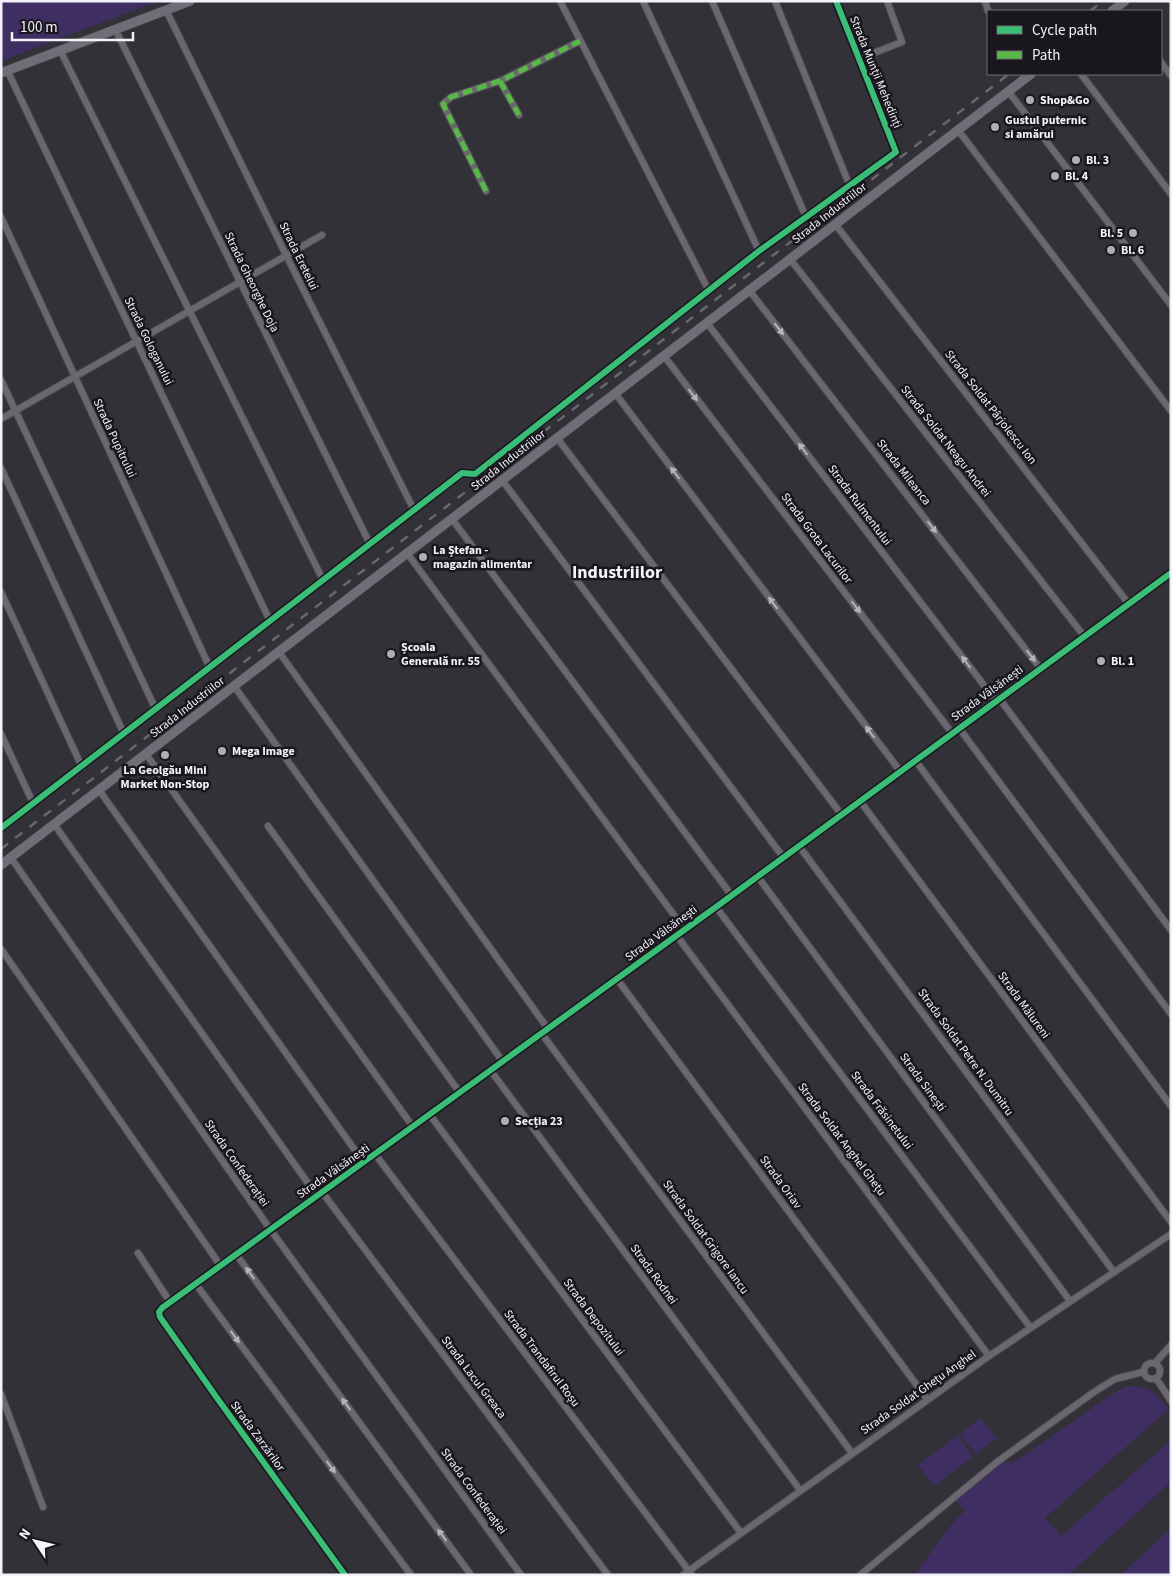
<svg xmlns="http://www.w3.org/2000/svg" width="1172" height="1576" font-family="'Source Sans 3',sans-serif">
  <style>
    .green { fill: #3f2e61 }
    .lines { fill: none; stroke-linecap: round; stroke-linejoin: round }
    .minor-casing { stroke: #4e4d54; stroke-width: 8 }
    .secondary-casing { stroke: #4e4d54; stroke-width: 10 }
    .minor { stroke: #6a686e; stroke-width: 6 }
    .secondary { stroke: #6f6d75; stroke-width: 9 }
    .rail { stroke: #68676b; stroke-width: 2.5; stroke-dasharray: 9 9; stroke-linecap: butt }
    .quiet { stroke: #58b947; stroke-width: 5; stroke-dasharray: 10 5; stroke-linecap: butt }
    .cycleway-casing { stroke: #19171d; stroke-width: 9 }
    .cycleway { stroke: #3abd76; stroke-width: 6 }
    .oneway { fill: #b5b3bb }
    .poi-dot { fill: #afaeb6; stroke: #19171d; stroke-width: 2 }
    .labels { text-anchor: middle; stroke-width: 5; stroke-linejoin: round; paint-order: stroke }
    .street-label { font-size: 12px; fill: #f3f1fa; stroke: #19171d }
    .poi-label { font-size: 12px; font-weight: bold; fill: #f3f1fa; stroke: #19171d; text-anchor: start }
    .district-label { font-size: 18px; font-weight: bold; fill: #f3f1fa; stroke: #19171d }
  </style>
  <rect width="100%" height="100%" fill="#323138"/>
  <!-- green -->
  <g class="green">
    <path d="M1 1H158L1 61Z"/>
    <path d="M1127 1386C1153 1387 1152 1391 1169 1409L1045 1518 1061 1536 1171 1440V1482L1068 1575H915L944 1533 965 1510 955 1500 1002 1463 1015 1462 1115 1392Z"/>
    <path d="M981 1418 997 1438 976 1454 960 1434Z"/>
    <path d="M958 1435 973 1457 934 1486 918 1465Z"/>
    <path d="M1171 1529V1575H1120Z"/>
  </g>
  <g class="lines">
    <defs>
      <g id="minor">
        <path d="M560 1 709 291"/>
        <path d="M643 1 759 251"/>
        <path d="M712 1 806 217"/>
        <path d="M775 1 849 184"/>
        <path d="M985 1 988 11"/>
        <path d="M166 10 286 255 414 510"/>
        <path d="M115 29 370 544"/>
        <path d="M60 50 323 580"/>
        <path d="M858 59 902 42 887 1"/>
        <path d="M1161 62 1171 76"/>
        <path d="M7 70 270 621"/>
        <path d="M1081 74 1171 194"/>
        <path d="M500 81 519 115"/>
        <path d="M1008 91 1171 305"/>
        <path d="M958 130 1171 411"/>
        <path d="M486 191 443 104 451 97 500 81 580 41"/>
        <path d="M1 217 210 668"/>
        <path d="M835 224 1128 603"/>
        <path d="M790 259 1084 636"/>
        <path d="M749 290 1040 668"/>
        <path d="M707 323 996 701"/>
        <path d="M664 356 952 733"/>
        <path d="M1 380 156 710"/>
        <path d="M615 393 900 771"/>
        <path d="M1 419 322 235"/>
        <path d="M557 438 841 814"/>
        <path d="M1 468 124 734"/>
        <path d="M502 480 783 857"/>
        <path d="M452 519 732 896"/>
        <path d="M407 553 685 930"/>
        <path d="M1 592 82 767"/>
        <path d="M279 652 548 1029"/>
        <path d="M234 686 503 1062"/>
        <path d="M999 698 1171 930"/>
        <path d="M959 728 1171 1014"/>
        <path d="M1 734 33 803"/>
        <path d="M146 754 413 1127"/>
        <path d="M915 760 1171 1106"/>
        <path d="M99 790 364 1163"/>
        <path d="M860 801 1171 1222"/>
        <path d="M54 824 317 1196"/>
        <path d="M268 826 460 1093"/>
        <path d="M1 828 462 473 475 474 759 251 896 152 836 1"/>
        <path d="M799 846 1114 1272"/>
        <path d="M11 858 270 1229 521 1575"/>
        <path d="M758 877 1070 1301"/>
        <path d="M716 907 1030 1327"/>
        <path d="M677 936 989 1356"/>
        <path d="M1 949 220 1265"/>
        <path d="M617 979 927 1399"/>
        <path d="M542 1034 852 1453"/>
        <path d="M491 1071 800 1490"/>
        <path d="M430 1115 741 1533"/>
        <path d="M375 1154 692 1575"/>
        <path d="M322 1192 608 1575"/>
        <path d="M138 1253 170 1302"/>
        <path d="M236 1254 471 1575"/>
        <path d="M195 1283 411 1575"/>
        <circle cx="1152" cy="1371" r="8"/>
        <path d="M1155 1363 1171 1345"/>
        <path d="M1156 1378 1171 1401"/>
        <path d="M1 1394 43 1507"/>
        <path d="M345 1575 217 1398 160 1317 159 1312 162 1308 716 907 1171 573"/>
        <path d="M683 1575 989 1356 1171 1234"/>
        <path d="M860 1575 997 1462 1094 1392 1115 1379 1143 1372"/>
      </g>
      <g id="secondary">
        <path d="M1112 11 1125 1"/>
        <path d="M1 73 190 1"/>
        <path d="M1 865 1031 74"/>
      </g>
    </defs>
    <!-- minor casing -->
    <use href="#minor" class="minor-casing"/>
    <!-- secondary casing -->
    <use href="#secondary" class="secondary-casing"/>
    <!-- minor -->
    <use href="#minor" class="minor"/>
    <!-- secondary -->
    <use href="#secondary" class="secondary"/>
    <!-- rail -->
    <g class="rail">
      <path d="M1090 11 1103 1"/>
      <path d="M1 849 1009 74"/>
    </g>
    <!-- quiet -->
    <g class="quiet">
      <path d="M500 81 519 115"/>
      <path d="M486 191 443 104 451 97 500 81 580 41"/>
    </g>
    <defs>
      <g id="cycleway">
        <path d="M1 828 462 473 475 474 759 251 896 152 836 1"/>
        <path d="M345 1575 217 1398 160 1317 159 1312 162 1308 716 907 1171 573"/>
      </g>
    </defs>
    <!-- cycleway casing -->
    <use href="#cycleway" class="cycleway-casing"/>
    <!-- cycleway -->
    <use href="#cycleway" class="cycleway"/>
  </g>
  <!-- one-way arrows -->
  <defs><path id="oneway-solid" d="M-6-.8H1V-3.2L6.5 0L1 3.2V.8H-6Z" transform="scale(1.25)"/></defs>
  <g class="oneway">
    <use href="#oneway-solid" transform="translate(779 329) rotate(52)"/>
    <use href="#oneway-solid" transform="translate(693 395) rotate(53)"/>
    <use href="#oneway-solid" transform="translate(803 449) rotate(-127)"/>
    <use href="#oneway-solid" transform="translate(675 473) rotate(-127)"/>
    <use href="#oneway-solid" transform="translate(932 527) rotate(52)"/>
    <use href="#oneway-solid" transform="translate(773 603) rotate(-127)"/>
    <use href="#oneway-solid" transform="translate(856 607) rotate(53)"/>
    <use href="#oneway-solid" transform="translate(1031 656) rotate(52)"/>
    <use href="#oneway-solid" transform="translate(966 662) rotate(-127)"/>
    <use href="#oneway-solid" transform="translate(870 732) rotate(-127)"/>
    <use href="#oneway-solid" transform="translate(250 1273) rotate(-126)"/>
    <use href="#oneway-solid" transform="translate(235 1337) rotate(54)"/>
    <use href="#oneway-solid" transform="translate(346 1404) rotate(-126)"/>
    <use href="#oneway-solid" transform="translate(331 1467) rotate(54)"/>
    <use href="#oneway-solid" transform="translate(442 1535) rotate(-126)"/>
  </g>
  <!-- markers -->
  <g class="poi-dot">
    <circle cx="1030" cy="100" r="5"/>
    <circle cx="995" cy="127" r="5"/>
    <circle cx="1076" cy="160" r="5"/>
    <circle cx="1055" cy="176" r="5"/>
    <circle cx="1133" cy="233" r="5"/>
    <circle cx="1111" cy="250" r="5"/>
    <circle cx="423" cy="557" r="5"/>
    <circle cx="391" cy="654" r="5"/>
    <circle cx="1101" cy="661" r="5"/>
    <circle cx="222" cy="751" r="5"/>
    <circle cx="165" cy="755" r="5"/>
    <circle cx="505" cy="1121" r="5"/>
  </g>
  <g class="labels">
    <!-- street labels -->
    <g class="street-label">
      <text transform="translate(876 72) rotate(68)" y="4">Strada Munții Mehedinți</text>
      <text transform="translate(829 213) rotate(-38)" y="4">Strada Industriilor</text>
      <text transform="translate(299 256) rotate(64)" y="4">Strada Eretelui</text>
      <text transform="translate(252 282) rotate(64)" y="4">Strada Gheorghe Doja</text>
      <text transform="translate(149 341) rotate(64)" y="4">Strada Gologanului</text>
      <text transform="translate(991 407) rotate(52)" y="4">Strada Soldat Pârjolescu Ion</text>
      <text transform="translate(115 438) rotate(65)" y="4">Strada Pupitrului</text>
      <text transform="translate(946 441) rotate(52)" y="4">Strada Soldat Neagu Andrei</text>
      <text transform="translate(508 460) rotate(-38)" y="4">Strada Industriilor</text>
      <text transform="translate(904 472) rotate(52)" y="4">Strada Mileanca</text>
      <text transform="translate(860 505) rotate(53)" y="4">Strada Rulmentului</text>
      <text transform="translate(817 538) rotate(53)" y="4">Strada Grota Lacurilor</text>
      <text transform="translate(987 693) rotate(-36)" y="4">Strada Vâlsănești</text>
      <text transform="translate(187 707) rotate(-38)" y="4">Strada Industriilor</text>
      <text transform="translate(661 933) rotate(-36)" y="4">Strada Vâlsănești</text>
      <text transform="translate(1024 1005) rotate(54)" y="4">Strada Mălureni</text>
      <text transform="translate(966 1052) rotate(54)" y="4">Strada Soldat Petre N. Dumitru</text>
      <text transform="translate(923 1082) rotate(54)" y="4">Strada Sinești</text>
      <text transform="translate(882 1110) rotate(53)" y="4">Strada Frăsinetului</text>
      <text transform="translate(842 1139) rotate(53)" y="4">Strada Soldat Anghel Ghețu</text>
      <text transform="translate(237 1163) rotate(55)" y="4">Strada Confederației</text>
      <text transform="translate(333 1171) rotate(-35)" y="4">Strada Vâlsănești</text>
      <text transform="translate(781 1182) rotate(54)" y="4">Strada Oriav</text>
      <text transform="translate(706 1237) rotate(54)" y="4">Strada Soldat Grigore Iancu</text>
      <text transform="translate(654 1274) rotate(54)" y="4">Strada Rodnei</text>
      <text transform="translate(594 1317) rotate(53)" y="4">Strada Depozitului</text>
      <text transform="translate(542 1358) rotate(53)" y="4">Strada Trandafirul Roșu</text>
      <text transform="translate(474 1377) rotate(53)" y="4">Strada Lacul Greaca</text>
      <text transform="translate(918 1392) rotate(-35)" y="4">Strada Soldat Ghețu Anghel</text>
      <text transform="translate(258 1436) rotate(54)" y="4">Strada Zarzărilor</text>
      <text transform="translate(474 1491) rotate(54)" y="4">Strada Confederației</text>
    </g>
    <!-- poi labels -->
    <g class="poi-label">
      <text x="1040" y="104">Shop&amp;Go</text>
      <text x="1005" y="124">Gustul puternic<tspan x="1005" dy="14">si amărui</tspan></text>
      <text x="1086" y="164">Bl. 3</text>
      <text x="1065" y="180">Bl. 4</text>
      <text x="1123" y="237" text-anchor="end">Bl. 5</text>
      <text x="1121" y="254">Bl. 6</text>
      <text x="433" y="554">La Ștefan -<tspan x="433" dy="14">magazin alimentar</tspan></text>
      <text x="401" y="651">Școala<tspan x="401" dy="14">Generală nr. 55</tspan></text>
      <text x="1111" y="665">Bl. 1</text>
      <text x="232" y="755">Mega Image</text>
      <text x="165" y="774" text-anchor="middle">La Geolgău Mini<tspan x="165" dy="14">Market Non-Stop</tspan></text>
      <text x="515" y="1125">Secția 23</text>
    </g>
    <!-- district labels -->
    <g class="district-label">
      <text x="617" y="578">Industriilor</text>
    </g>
  </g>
  <!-- border -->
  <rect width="1172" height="1576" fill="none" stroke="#f3f1fa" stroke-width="5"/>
  <!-- legend -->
  <rect x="987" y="10" width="175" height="65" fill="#19171d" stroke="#706e75"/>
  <rect x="997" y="26" width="25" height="8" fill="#3abd76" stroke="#706e75"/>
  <text x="1032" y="35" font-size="15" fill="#f3f1fa">Cycle path</text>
  <rect x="997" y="51" width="25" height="8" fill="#58b947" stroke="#706e75"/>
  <text x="1032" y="60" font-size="15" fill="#f3f1fa">Path</text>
  <!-- north arrow -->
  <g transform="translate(35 1541) rotate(305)" stroke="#19171d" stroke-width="4" paint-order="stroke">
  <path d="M0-4L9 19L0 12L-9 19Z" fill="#f3f1fa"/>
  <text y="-8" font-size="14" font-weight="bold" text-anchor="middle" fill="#f3f1fa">N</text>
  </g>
  <!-- scale -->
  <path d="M12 32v8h121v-8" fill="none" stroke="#f3f1fa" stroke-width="2.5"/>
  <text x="20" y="32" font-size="15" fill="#f3f1fa" stroke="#19171d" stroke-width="4" paint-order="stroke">100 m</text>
</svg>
